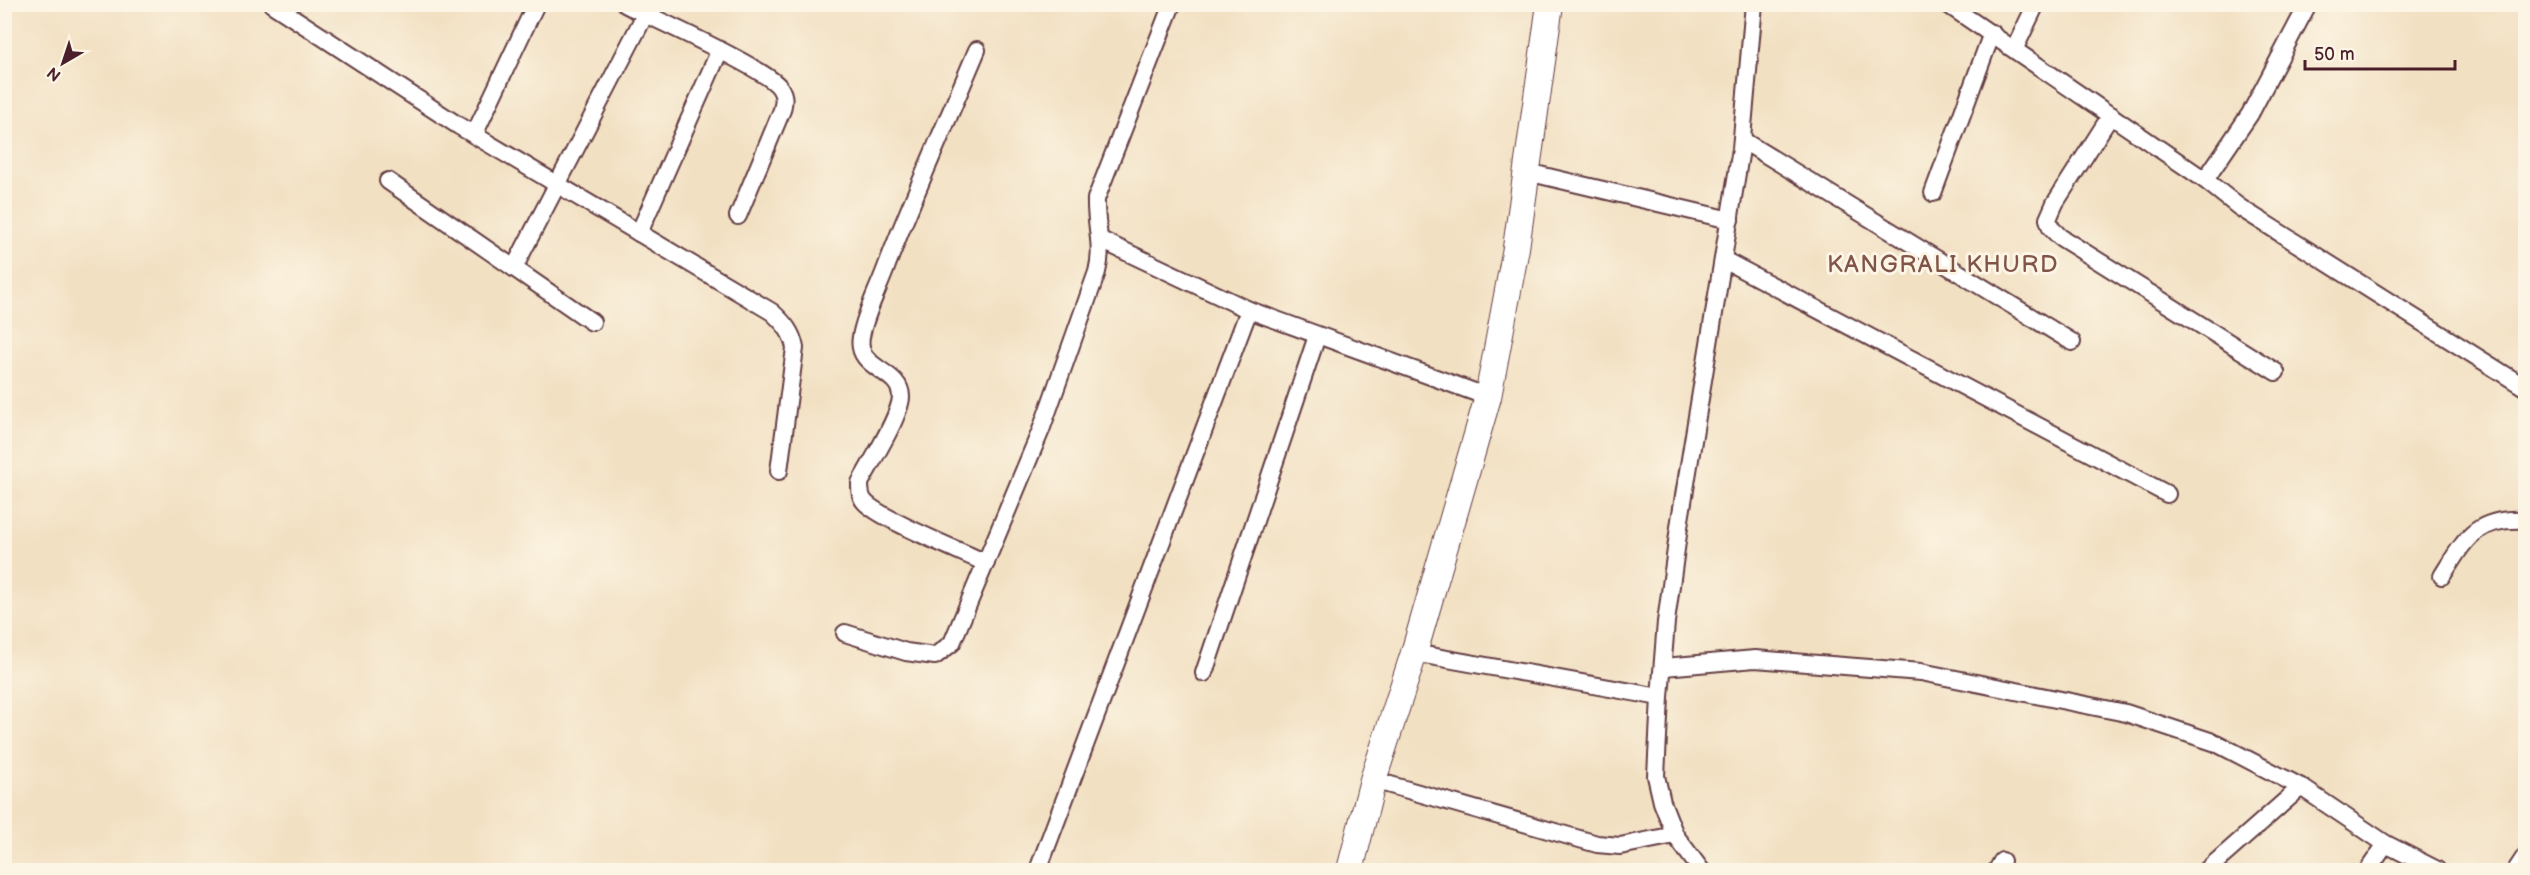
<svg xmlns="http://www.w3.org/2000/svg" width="2530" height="875" font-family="'Balsamiq Sans',sans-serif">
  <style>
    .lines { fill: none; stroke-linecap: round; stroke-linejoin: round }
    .street-casing { stroke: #633c42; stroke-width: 20 }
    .primary-casing { stroke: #633c42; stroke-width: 28 }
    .street { stroke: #fff; stroke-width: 16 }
    .primary { stroke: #fff; stroke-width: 26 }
    .labels { text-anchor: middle; stroke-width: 6; stroke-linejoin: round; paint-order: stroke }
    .quarter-label { font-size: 24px; letter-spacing: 1.5px; fill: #805548; stroke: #fcf5e5 }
  </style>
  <rect width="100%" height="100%" fill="#fcf5e5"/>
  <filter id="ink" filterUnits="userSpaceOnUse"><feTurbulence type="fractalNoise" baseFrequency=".0167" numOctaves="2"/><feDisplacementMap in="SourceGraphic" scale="12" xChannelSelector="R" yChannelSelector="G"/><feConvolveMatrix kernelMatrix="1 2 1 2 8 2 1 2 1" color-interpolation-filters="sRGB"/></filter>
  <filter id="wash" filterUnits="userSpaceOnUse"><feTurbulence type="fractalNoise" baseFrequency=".008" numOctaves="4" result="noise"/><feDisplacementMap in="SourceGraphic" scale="24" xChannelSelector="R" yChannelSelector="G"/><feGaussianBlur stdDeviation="1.35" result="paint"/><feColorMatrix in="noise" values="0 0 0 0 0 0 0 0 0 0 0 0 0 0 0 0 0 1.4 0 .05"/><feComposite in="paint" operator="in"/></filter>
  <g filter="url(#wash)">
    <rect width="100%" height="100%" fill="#f2e0c2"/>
  </g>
  <g filter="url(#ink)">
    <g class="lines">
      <defs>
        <g id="street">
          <path d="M272 4 459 126 772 312C784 323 792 332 795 348L779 471"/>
          <path d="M625 4C652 18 768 69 780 88 785 96 784 102 782 110L738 216"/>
          <path d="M1947 4 2205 180 2239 207 2526 388"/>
          <path d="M2015 48 2036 4"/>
          <path d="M977 50C947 122 915 192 887 265 879 288 865 313 861 337 855 370 901 369 901 397 900 417 870 464 860 483 860 490 860 496 864 501 877 518 963 552 986 563"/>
          <path d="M2111 115 2055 203 2048 219 2051 228 2060 237 2276 372"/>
          <path d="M474 135 536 4"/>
          <path d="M1742 140 2072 342"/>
          <path d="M1527 172 1730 220"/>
          <path d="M2205 180 2250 114 2308 4"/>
          <path d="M388 181 592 322"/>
          <path d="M1933 193 1992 33"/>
          <path d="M639 233 719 52"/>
          <path d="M1101 240 1249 310 1488 397"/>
          <path d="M1724 260 2167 494"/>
          <path d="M514 268 650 5"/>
          <path d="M2442 576C2466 538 2476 517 2526 520"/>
          <path d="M845 633 906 652 935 656 952 643 1041 430 1097 272C1104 246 1095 225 1096 199L1172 4"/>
          <path d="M1414 653 1660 697"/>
          <path d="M1664 667 1755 659 1921 672 2126 713 2216 743 2301 787 2386 844 2437 870"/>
          <path d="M1204 673 1317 336"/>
          <path d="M1373 780 1597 844 1620 846 1675 835"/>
          <path d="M1038 870 1249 310"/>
          <path d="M1701 870 1675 835 1662 802 1656 776 1660 697 1666 622 1680 520 1741 149 1754 4"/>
          <path d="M1997 870 2002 861"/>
          <path d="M2207 870 2301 787"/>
          <path d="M2368 870 2386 844"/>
          <path d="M2516 870 2526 855"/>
        </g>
        <path id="primary" d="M1350 870 1373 780 1414 653 1488 397 1516 248 1550 4"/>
      </defs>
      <!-- street casing -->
      <use href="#street" class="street-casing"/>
      <!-- primary casing -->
      <use href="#primary" class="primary-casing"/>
      <!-- street -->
      <use href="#street" class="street"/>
      <!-- primary -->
      <use href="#primary" class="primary"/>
    </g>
  </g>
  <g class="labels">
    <!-- quarter labels -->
    <g class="quarter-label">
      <text x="1943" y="272">KANGRALI KHURD</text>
    </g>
  </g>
  <!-- margin -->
  <rect width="2530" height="875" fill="none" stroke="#fcf5e5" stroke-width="24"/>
  <!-- north arrow -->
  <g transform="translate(63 63) rotate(219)" stroke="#fcf5e5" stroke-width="4.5" paint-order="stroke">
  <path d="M0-4.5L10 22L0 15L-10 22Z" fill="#4a1f2b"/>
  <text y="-9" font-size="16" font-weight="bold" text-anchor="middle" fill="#4a1f2b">N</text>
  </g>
  <!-- scale -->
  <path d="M2305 60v9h150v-9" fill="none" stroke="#4a1f2b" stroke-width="3"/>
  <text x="2314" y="60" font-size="18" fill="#4a1f2b" stroke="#fcf5e5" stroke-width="4.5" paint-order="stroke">50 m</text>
</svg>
